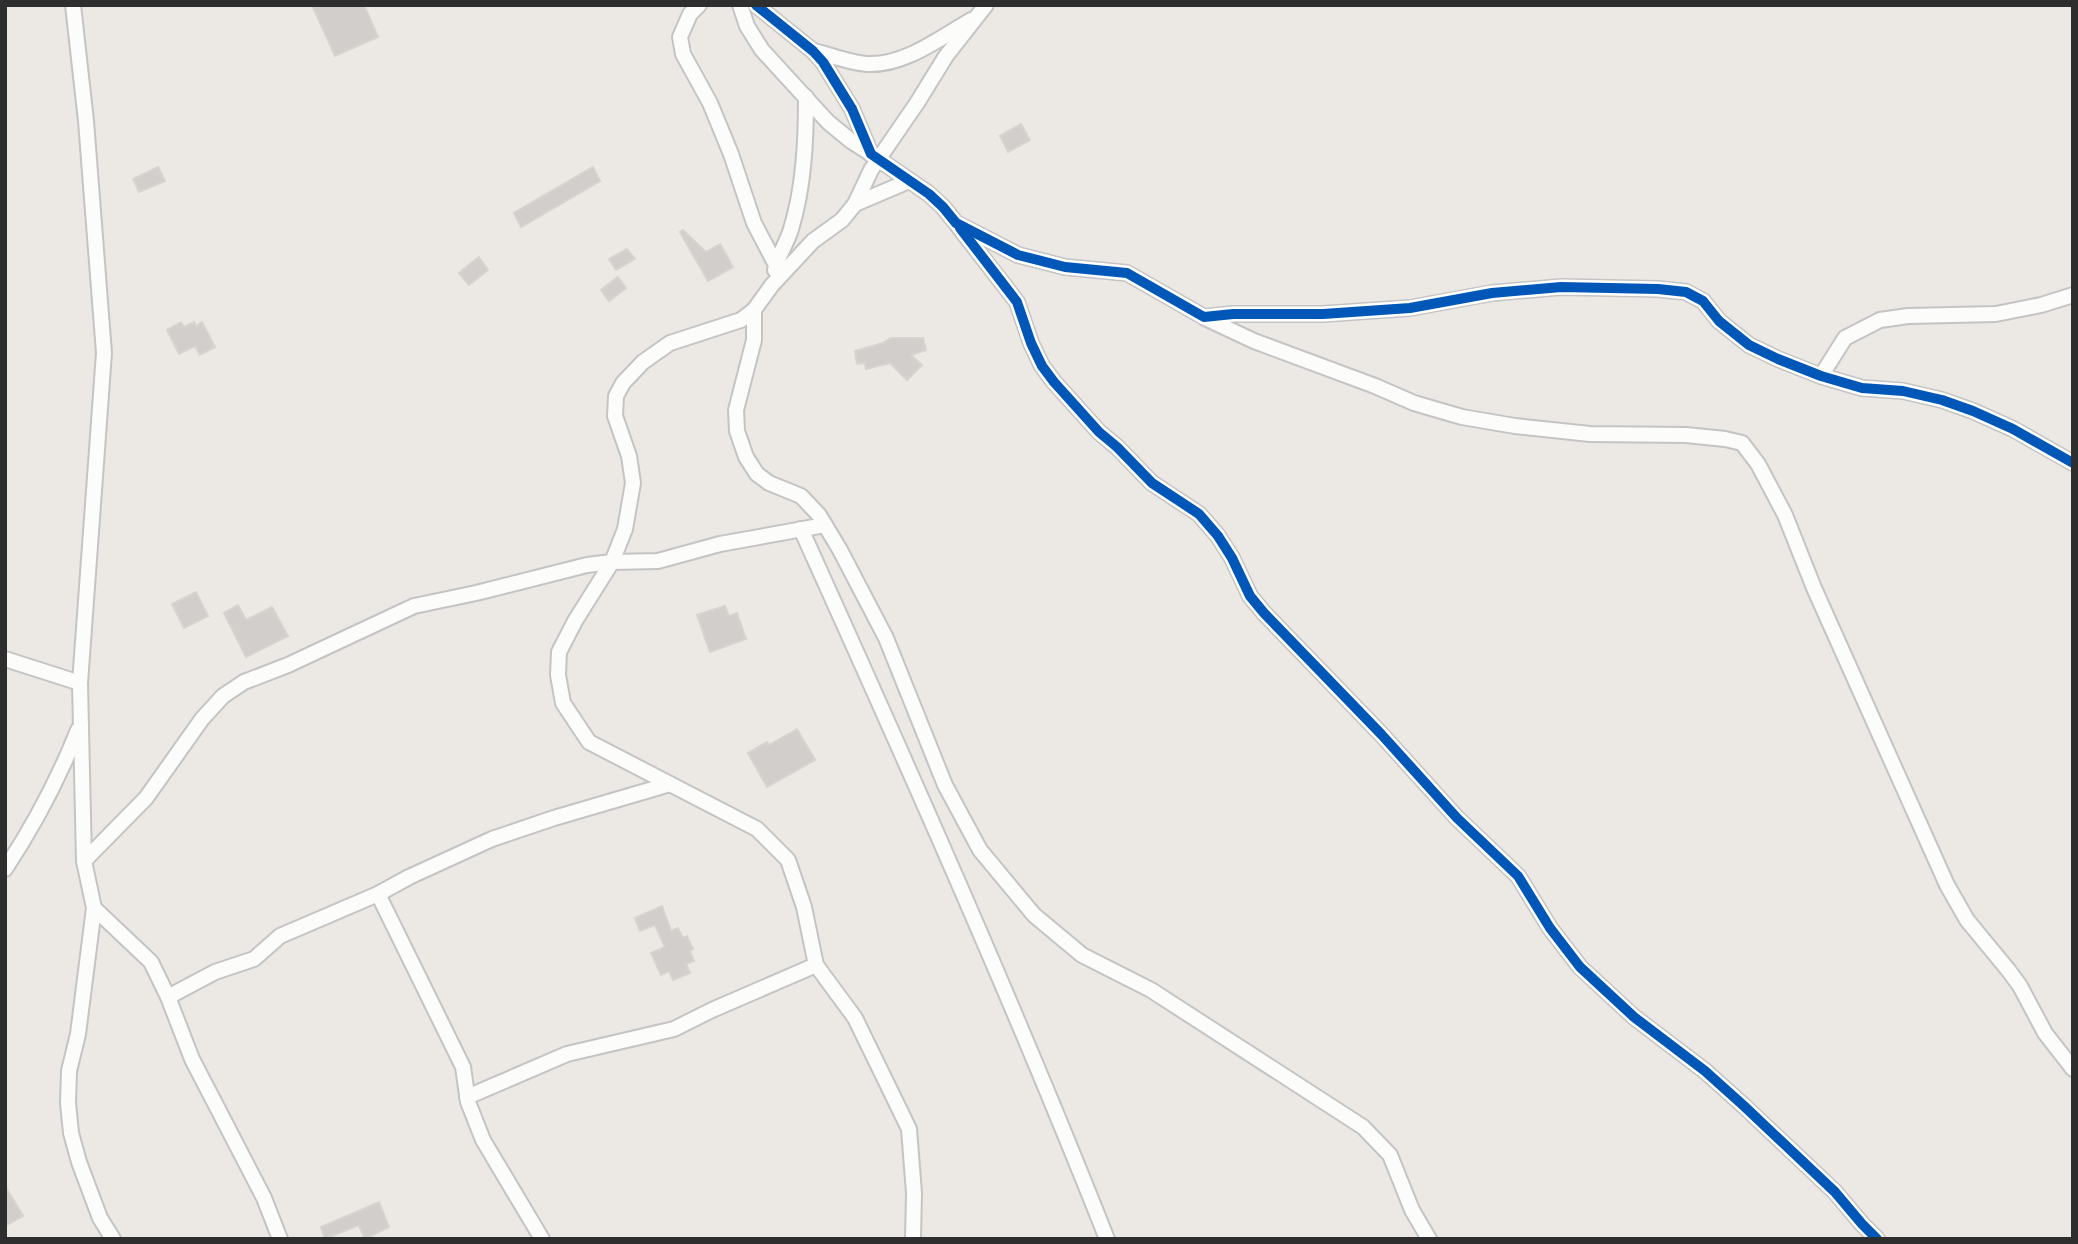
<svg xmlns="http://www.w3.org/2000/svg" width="2078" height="1244" font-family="Quicksand,sans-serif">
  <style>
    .building { fill: #d1cecb; stroke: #d7d4d0; stroke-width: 2 }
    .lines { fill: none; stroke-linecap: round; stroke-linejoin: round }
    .street-casing { stroke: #c5c4c5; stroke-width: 18 }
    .street { stroke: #fcfcfb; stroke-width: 14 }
    .cycleway-casing { stroke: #fff; stroke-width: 15 }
    .cycleway { stroke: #0057b8; stroke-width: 10 }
  </style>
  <rect width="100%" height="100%" fill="#ece8e4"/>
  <!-- building -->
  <g class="building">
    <path d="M312 5H364L378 37 335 56Z"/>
    <path d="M1021 124 1030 140 1008 152 1000 136Z"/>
    <path d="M158 167 165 181 139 192 133 179Z"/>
    <path d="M593 167 600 181 521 227 514 213Z"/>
    <path d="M683 230 706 252 720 244 733 267 708 281 680 232Z"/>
    <path d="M627 249 635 259 616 270 609 259Z"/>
    <path d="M479 257 488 270 469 285 459 273Z"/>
    <path d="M618 277 626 288 609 301 601 290Z"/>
    <path d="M181 322 184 327 194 322 196 326 202 322 215 347 200 355 195 346 179 354 167 330Z"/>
    <path d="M891 338H923L926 350 911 355 922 365 907 380 890 363 866 369 865 363 857 364 855 351 883 343Z"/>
    <path d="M196 592 208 616 184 628 172 604Z"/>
    <path d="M238 605 246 620 272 607 288 636 246 657 224 613Z"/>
    <path d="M725 606 729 616 737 613 746 639 710 652 697 615Z"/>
    <path d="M797 729 815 760 767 787 748 753 767 742 769 745Z"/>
    <path d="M662 906 671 931 678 928 683 938 687 936 693 949 690 951 694 961 686 964 690 973 673 980 669 971 661 975 651 953 665 947 655 925 640 931 635 918Z"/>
    <path d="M5 1186 23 1216 5 1226Z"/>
    <path d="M379 1202 389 1227 365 1239 359 1225 325 1239 321 1227Z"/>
  </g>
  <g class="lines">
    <defs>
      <g id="street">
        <path d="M73 5 86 121 104 353 80 683 84 861 94 908 78 1034 69 1071 68 1103 71 1133 79 1162 100 1218 113 1239"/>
        <path d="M699 5 690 14 680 37 683 54 710 103 731 154 754 223 776 265"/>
        <path d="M740 5 747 26 762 50 828 122 851 141 871 154"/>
        <path d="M756 5 813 51 823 62 852 109 871 154 929 194 943 207 956 223 1018 255 1065 267 1127 273 1204 317 1233 314H1323L1410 308 1492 293 1561 287 1658 289 1686 292 1703 301 1719 321 1749 345 1778 359 1821 376 1862 388 1903 391 1942 400 1973 411 2013 429 2073 463"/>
        <path d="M814 51C831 55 850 63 867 64 904 66 940 38 971 20"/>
        <path d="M855 204 909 181"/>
        <path d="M958 226 1017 302 1031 343 1042 366 1054 382 1099 432 1117 447 1152 483 1199 514 1218 536 1232 558 1250 596 1264 613 1381 734 1457 818 1518 876 1550 928 1580 967 1634 1017 1705 1071 1744 1106 1835 1192 1862 1224 1877 1239"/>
        <path d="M775 270C778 255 787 243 791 229 804 187 806 140 806 97"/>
        <path d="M754 310V340L736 410 737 431 746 457 757 474 769 483 801 496 819 515 840 550 886 638 945 785 980 850 1034 915 1082 955 1151 990 1363 1127 1390 1155 1412 1210 1429 1239"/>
        <path d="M1205 318 1254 341 1375 386 1414 403 1462 417 1515 426 1590 434 1686 435 1725 439 1742 443 1758 464 1785 515 1814 588 1947 885 1967 920 2009 971 2020 986 2045 1033 2073 1069"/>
        <path d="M1821 376 1845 338 1880 320 1908 316 1996 314 2041 305 2073 295"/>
        <path d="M801 529C907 764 1012 999 1107 1239"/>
        <path d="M5 659 80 683"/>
        <path d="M670 784 757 829 788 860 804 907 816 965 855 1018 909 1129 914 1193 913 1239"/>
        <path d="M84 861 146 798 202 719 223 696 244 682 288 665 414 606 476 593 587 565 612 562 625 529 633 483 629 456 615 416 616 396 623 383 643 362 670 343 741 320 754 310 772 285 813 241 842 220 855 204 871 170 917 103 946 56 986 5"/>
        <path d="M5 869C35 824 58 780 78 730"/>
        <path d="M378 894 463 1067 468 1102 483 1140 542 1239"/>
        <path d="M94 908 151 962 168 997 192 1059 264 1198 280 1239"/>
        <path d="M168 997 215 972 254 959 280 936 378 894 409 877 492 839 554 818 670 784 589 742 563 703 558 675 559 652 575 621 612 562 658 561 720 544 825 525"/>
        <path d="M467 1097 567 1054 674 1029 712 1010 816 965"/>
      </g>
    </defs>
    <!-- street casing -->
    <use href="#street" class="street-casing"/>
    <!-- street -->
    <use href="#street" class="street"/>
    <defs>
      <g id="cycleway">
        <path d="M756 5 813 51 823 62 852 109 871 154 929 194 943 207 956 223 1018 255 1065 267 1127 273 1204 317 1233 314H1323L1410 308 1492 293 1561 287 1658 289 1686 292 1703 301 1719 321 1749 345 1778 359 1821 376 1862 388 1903 391 1942 400 1973 411 2013 429 2073 463"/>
        <path d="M960 228 1017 302 1031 343 1042 366 1054 382 1099 432 1117 447 1152 483 1199 514 1218 536 1232 558 1250 596 1264 613 1381 734 1457 818 1518 876 1550 928 1580 967 1634 1017 1705 1071 1744 1106 1835 1192 1862 1224 1877 1239"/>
      </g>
    </defs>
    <!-- cycleway casing -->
    <use href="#cycleway" class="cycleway-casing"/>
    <!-- cycleway -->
    <use href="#cycleway" class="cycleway"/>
  </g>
  <!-- border -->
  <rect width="2078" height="1244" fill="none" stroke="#2e2e2e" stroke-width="14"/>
</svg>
